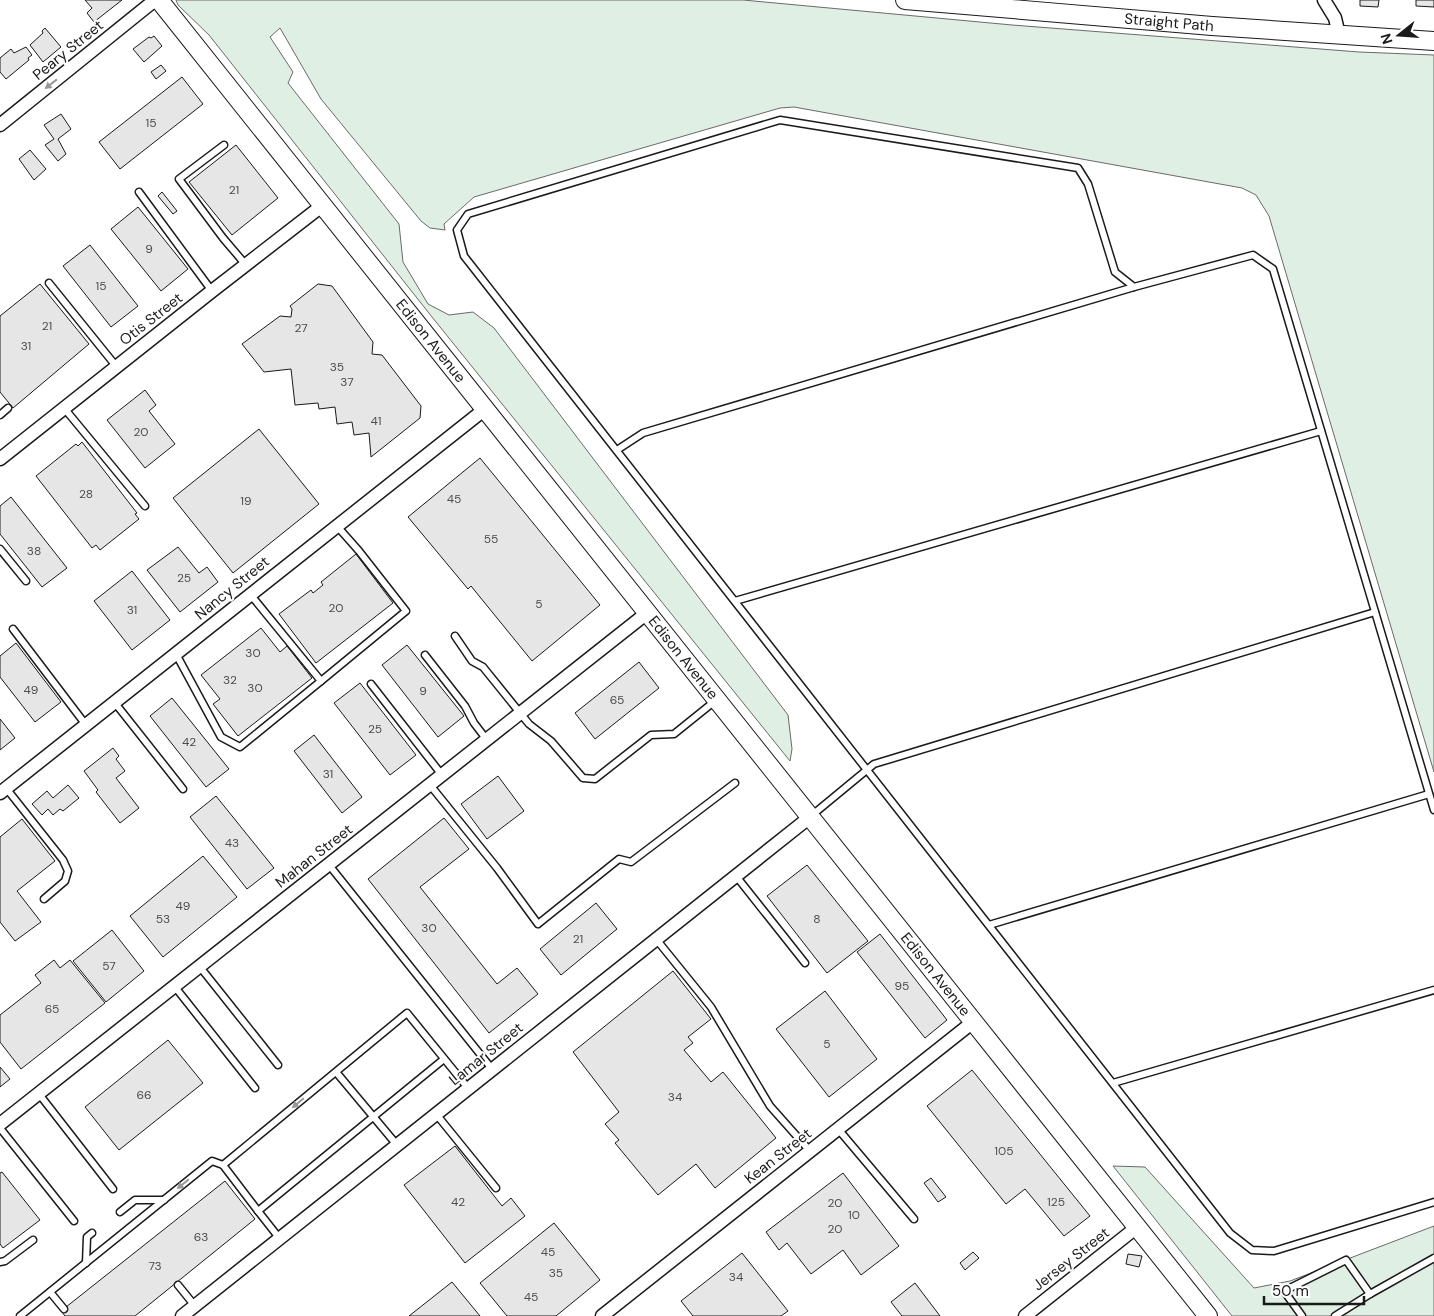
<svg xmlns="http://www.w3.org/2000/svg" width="1434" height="1316" font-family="'DM Sans',sans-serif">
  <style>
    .green { fill: #e0efe3; stroke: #6a6a6a }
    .building { fill: #e6e6e6; stroke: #1a1a1a }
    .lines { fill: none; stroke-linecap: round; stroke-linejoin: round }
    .lane-casing { stroke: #1a1a1a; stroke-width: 9 }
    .street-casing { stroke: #1a1a1a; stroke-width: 15 }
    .secondary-casing { stroke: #1a1a1a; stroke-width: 20 }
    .lane { stroke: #fff; stroke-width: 6 }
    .street { stroke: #fff; stroke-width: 12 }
    .secondary { stroke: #fff; stroke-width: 18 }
    .oneway { fill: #989898 }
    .labels { text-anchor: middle; stroke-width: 4; stroke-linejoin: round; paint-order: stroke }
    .number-label { font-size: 12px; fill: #4d4d4d }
    .street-label { font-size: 15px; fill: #1a1a1a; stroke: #fff }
  </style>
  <rect width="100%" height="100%" fill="#fff"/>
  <!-- green -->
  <g class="green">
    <path d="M176 0H743L1012 25 1359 52 1434 55V772L1269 216 1256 195 1242 188 794 107 780 108 474 197 444 224 445 230 430 228 421 221 321 99 280 28 270 37 293 72 288 83 399 224 403 262 428 304 449 315 473 312 494 328 788 715 792 749 790 761 432 317 209 35 178 5Z"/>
    <path d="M1113 1166 1145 1167 1254 1288 1290 1281 1434 1226V1316H1232Z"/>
  </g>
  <!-- building -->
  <g class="building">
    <path d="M85 0H122L94 22 87 13 92 8Z"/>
    <path d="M1360 0H1379L1378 7 1360 6Z"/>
    <path d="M1416 0H1434V7L1416 6Z"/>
    <path d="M45 28 61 47 43 62 30 45 43 33 42 31Z"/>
    <path d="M154 36 162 46 144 62 133 49 149 37 151 38Z"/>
    <path d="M26 47 32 55 28 58 29 60 6 79 0 72V58L11 49 14 53Z"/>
    <path d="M161 65 166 71 156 79 151 72Z"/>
    <path d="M182 77 203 104 120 169 99 142Z"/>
    <path d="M61 114 71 129 58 139 66 154 58 161 45 145 54 139 44 125Z"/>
    <path d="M236 145 278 198 232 235 189 182Z"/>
    <path d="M30 150 46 169 34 180 19 159Z"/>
    <path d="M162 192 177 211 173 214 158 196Z"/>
    <path d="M138 207 188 269 161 291 111 229Z"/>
    <path d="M90 245 138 306 111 327 63 266Z"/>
    <path d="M40 284 89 344 13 408 0 392V316Z"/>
    <path d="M318 284 332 286 373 342 372 354 382 355 421 406 420 418 371 457 369 433 354 435 352 422 337 424 335 407 319 409 318 403 295 405 291 369 264 372 242 344 280 316 291 317 292 309 290 306Z"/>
    <path d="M145 390 156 405 149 411 175 444 145 468 107 420Z"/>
    <path d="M259 429 319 504 233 573 173 498Z"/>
    <path d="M82 442 137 513 135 514 139 519 100 550 96 545 92 548 36 476 76 444 78 446Z"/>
    <path d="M480 458 600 605 532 661 471 586 468 589 408 517Z"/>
    <path d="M11 497 67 568 42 587 0 534V506Z"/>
    <path d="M178 547 199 573 207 567 218 582 180 612 147 570Z"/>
    <path d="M356 554 393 603 316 663 279 614 311 590 313 593 323 585 321 582Z"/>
    <path d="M132 571 170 620 132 650 94 601Z"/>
    <path d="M261 628 280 652 287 646 312 678 238 736 213 704 220 699 201 675Z"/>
    <path d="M16 643 61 702 35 722 0 677V656Z"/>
    <path d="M407 645 464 716 438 737 382 665Z"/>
    <path d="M639 662 659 688 595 739 575 713Z"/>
    <path d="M360 683 416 755 390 775 334 703Z"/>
    <path d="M172 698 229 769 206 787 150 716Z"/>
    <path d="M0 719 15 738 0 750Z"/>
    <path d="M314 735 362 797 342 813 294 751Z"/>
    <path d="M113 748 119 756 116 759 125 771 116 778 139 808 120 823 96 792 98 790 84 771Z"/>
    <path d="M498 776 524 811 487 839 461 804Z"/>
    <path d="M68 785 79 798 63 811 60 809 53 815 48 809 42 815 32 804 47 791 53 798Z"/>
    <path d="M216 796 274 868 247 889 190 817Z"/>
    <path d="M444 818 469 849 420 887 497 984 517 968 538 994 489 1033 368 879Z"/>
    <path d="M22 819 55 861 17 891 41 922 15 941 0 922V837Z"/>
    <path d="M203 856 237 897 163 957 130 916Z"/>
    <path d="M807 865 868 941 827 973 767 896Z"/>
    <path d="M596 903 617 929 561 975 540 949Z"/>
    <path d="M112 930 144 971 106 1002 73 961Z"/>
    <path d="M880 934 947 1020 925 1038 857 952Z"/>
    <path d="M54 960 60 968 70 960 105 1003 21 1069 0 1042V1015L41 983 35 975Z"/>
    <path d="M673 971 711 1019 688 1037 693 1043 684 1050 711 1082 723 1072 776 1138 715 1188 696 1164 658 1195 615 1143 619 1140 605 1124 619 1112 573 1052Z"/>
    <path d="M825 991 877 1059 829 1097 776 1029Z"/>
    <path d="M168 1040 203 1083 119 1150 85 1107Z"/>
    <path d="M0 1067 10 1079 0 1087Z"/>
    <path d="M972 1070 1090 1216 1064 1236 1025 1189 1006 1204 927 1106Z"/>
    <path d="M455 1146 502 1206 511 1198 525 1216 465 1263 404 1185Z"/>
    <path d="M2 1172 40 1220 3 1248 0 1244V1173Z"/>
    <path d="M843 1173 899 1246 861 1275 843 1250 811 1274 787 1243 779 1250 766 1232Z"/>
    <path d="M931 1178 946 1197 938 1202 924 1183Z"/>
    <path d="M225 1181 255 1219 135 1316H65L61 1311Z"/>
    <path d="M554 1223 600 1280 556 1316H507L480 1283Z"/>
    <path d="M973 1252 979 1258 965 1270 960 1263Z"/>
    <path d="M742 1253 788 1311 781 1316H693L681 1301Z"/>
    <path d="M1128 1254 1142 1256 1139 1267 1126 1264Z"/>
    <path d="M452 1282 480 1316H409Z"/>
    <path d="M915 1283 940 1316H902L891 1302Z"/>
  </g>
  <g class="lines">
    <defs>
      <g id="lane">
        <path d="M224 145 179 179 223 238 246 265"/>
        <path d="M139 192 212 291"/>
        <path d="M49 283 116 366"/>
        <path d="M64 408 145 506"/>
        <path d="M0 415 8 408"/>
        <path d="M617 450 643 433 1134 287"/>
        <path d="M0 549 26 581"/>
        <path d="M735 601 1321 431"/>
        <path d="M13 629 86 725"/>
        <path d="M455 636 472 661 483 667 529 724 551 741 583 778 595 779 651 735 674 734 715 701"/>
        <path d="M176 654 221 737 240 747 321 681 250 594"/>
        <path d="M425 655 465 706 474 723 487 740"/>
        <path d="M321 681 406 611 359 551 336 525"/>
        <path d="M371 684 442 775"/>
        <path d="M115 703 183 789"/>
        <path d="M430 785 497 868 538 924 619 859 631 862 735 783"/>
        <path d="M6 788 63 860 68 871 65 881 44 899"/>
        <path d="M1434 810 1273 269 1253 255 1134 287 1115 272 1088 184 1078 168 780 120 468 214 457 230 464 256 1230 1233 1252 1250 1274 1251 1434 1202"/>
        <path d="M811 816 874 764 1375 612"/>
        <path d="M329 865 492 1069"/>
        <path d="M736 876 805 963"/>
        <path d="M989 925 1429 794"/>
        <path d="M656 939 711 1007 770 1106 810 1151"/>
        <path d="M200 967 278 1065"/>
        <path d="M175 987 255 1088"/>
        <path d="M336 1072 397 1145"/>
        <path d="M1113 1083 1434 990"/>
        <path d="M39 1094 113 1189"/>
        <path d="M436 1114 496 1188"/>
        <path d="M0 1128 74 1221"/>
        <path d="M838 1129 914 1219"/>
        <path d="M223 1165 407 1013 468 1088"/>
        <path d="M120 1212 135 1200H164"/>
        <path d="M280 1239 258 1211 444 1059"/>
        <path d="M0 1262 5 1261 33 1240"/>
        <path d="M86 1263 87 1237 92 1233"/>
        <path d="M178 1285 195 1306"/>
        <path d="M50 1292 64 1309"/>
        <path d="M20 1316 212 1161 223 1165 258 1211"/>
        <path d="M1302 1316 1284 1291 1346 1260 1370 1294"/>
        <path d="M1335 1316 1370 1294 1434 1258"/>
      </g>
      <g id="street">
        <path d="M1324 0 1335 18 1339 35"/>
        <path d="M0 125 155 0"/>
        <path d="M0 459 212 291 323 205"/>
        <path d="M0 793 485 409"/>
        <path d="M0 1124 647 613"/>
        <path d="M182 1316 810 817"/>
        <path d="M602 1316 973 1022"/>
        <path d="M1025 1316 1137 1227"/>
      </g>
      <g id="secondary">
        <path id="s1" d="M159 0 1208 1316"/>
        <path id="s2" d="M905 0 1212 26 1434 41"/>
      </g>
    </defs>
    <!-- lane casing -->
    <use href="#lane" class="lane-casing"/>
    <!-- street casing -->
    <use href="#street" class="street-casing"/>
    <!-- secondary casing -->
    <use href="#secondary" class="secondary-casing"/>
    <!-- lane -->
    <use href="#lane" class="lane"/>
    <!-- street -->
    <use href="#street" class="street"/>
    <!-- secondary -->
    <use href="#secondary" class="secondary"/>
  </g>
  <!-- one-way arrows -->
  <defs><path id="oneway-solid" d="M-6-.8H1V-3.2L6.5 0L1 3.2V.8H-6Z" transform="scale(1.25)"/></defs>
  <g class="oneway">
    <use href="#oneway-solid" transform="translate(51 84) rotate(142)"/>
    <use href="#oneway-solid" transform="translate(298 1103) rotate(140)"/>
    <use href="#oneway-solid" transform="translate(183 1184) rotate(141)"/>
  </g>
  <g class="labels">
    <!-- number labels -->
    <g class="number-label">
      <text x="151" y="127">15</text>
      <text x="234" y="194">21</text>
      <text x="149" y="253">9</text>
      <text x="101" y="290">15</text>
      <text x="47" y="330">21</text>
      <text x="301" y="332">27</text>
      <text x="26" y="350">31</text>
      <text x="337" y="371">35</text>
      <text x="347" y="386">37</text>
      <text x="376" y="425">41</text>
      <text x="141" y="436">20</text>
      <text x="86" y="498">28</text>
      <text x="454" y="503">45</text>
      <text x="246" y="505">19</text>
      <text x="491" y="543">55</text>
      <text x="34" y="555">38</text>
      <text x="184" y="582">25</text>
      <text x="539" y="608">5</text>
      <text x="336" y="612">20</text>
      <text x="132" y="614">31</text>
      <text x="253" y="657">30</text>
      <text x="230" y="684">32</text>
      <text x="255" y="692">30</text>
      <text x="31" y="694">49</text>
      <text x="423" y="695">9</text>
      <text x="617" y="704">65</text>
      <text x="375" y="733">25</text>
      <text x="189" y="746">42</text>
      <text x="328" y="778">31</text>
      <text x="232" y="847">43</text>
      <text x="183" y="910">49</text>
      <text x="163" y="923">53</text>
      <text x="817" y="923">8</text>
      <text x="429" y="932">30</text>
      <text x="578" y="943">21</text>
      <text x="109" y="970">57</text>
      <text x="902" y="990">95</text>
      <text x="52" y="1013">65</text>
      <text x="827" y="1048">5</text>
      <text x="144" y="1099">66</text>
      <text x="675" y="1101">34</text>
      <text x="1004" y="1155">105</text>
      <text x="458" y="1206">42</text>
      <text x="1056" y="1206">125</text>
      <text x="835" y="1207">20</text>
      <text x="854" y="1219">10</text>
      <text x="835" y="1233">20</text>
      <text x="201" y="1241">63</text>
      <text x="548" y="1256">45</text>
      <text x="155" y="1270">73</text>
      <text x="556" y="1277">35</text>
      <text x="736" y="1281">34</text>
      <text x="531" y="1301">45</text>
    </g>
    <!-- street labels -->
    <g class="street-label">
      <text dy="5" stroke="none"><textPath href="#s2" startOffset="265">Straight Path</textPath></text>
      <text transform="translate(68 50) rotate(-39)" y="5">Peary Street</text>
      <text transform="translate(151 319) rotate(-38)" y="5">Otis Street</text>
      <text dy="5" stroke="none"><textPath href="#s1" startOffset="436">Edison Avenue</textPath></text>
      <text transform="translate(232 588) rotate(-39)" y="5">Nancy Street</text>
      <text dy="5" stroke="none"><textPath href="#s1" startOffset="841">Edison Avenue</textPath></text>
      <text transform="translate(314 856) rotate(-38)" y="5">Mahan Street</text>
      <text dy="5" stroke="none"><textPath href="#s1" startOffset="1246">Edison Avenue</textPath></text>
      <text transform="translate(486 1054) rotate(-39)" y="5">Lamar Street</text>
      <text transform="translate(778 1156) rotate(-38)" y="5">Kean Street</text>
      <text transform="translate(1071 1259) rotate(-38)" y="5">Jersey Street</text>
    </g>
  </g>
  <!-- north arrow -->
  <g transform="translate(1399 35) rotate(253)" stroke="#ffffff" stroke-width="4" paint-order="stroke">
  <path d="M0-4L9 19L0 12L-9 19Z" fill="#1a1a1a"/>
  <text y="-8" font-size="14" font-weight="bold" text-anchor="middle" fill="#1a1a1a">N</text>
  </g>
  <!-- scale -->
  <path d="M1264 1296v8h100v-8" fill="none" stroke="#1a1a1a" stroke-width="2.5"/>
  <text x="1272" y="1296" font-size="15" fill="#1a1a1a" stroke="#ffffff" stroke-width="4" paint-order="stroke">50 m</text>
</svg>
